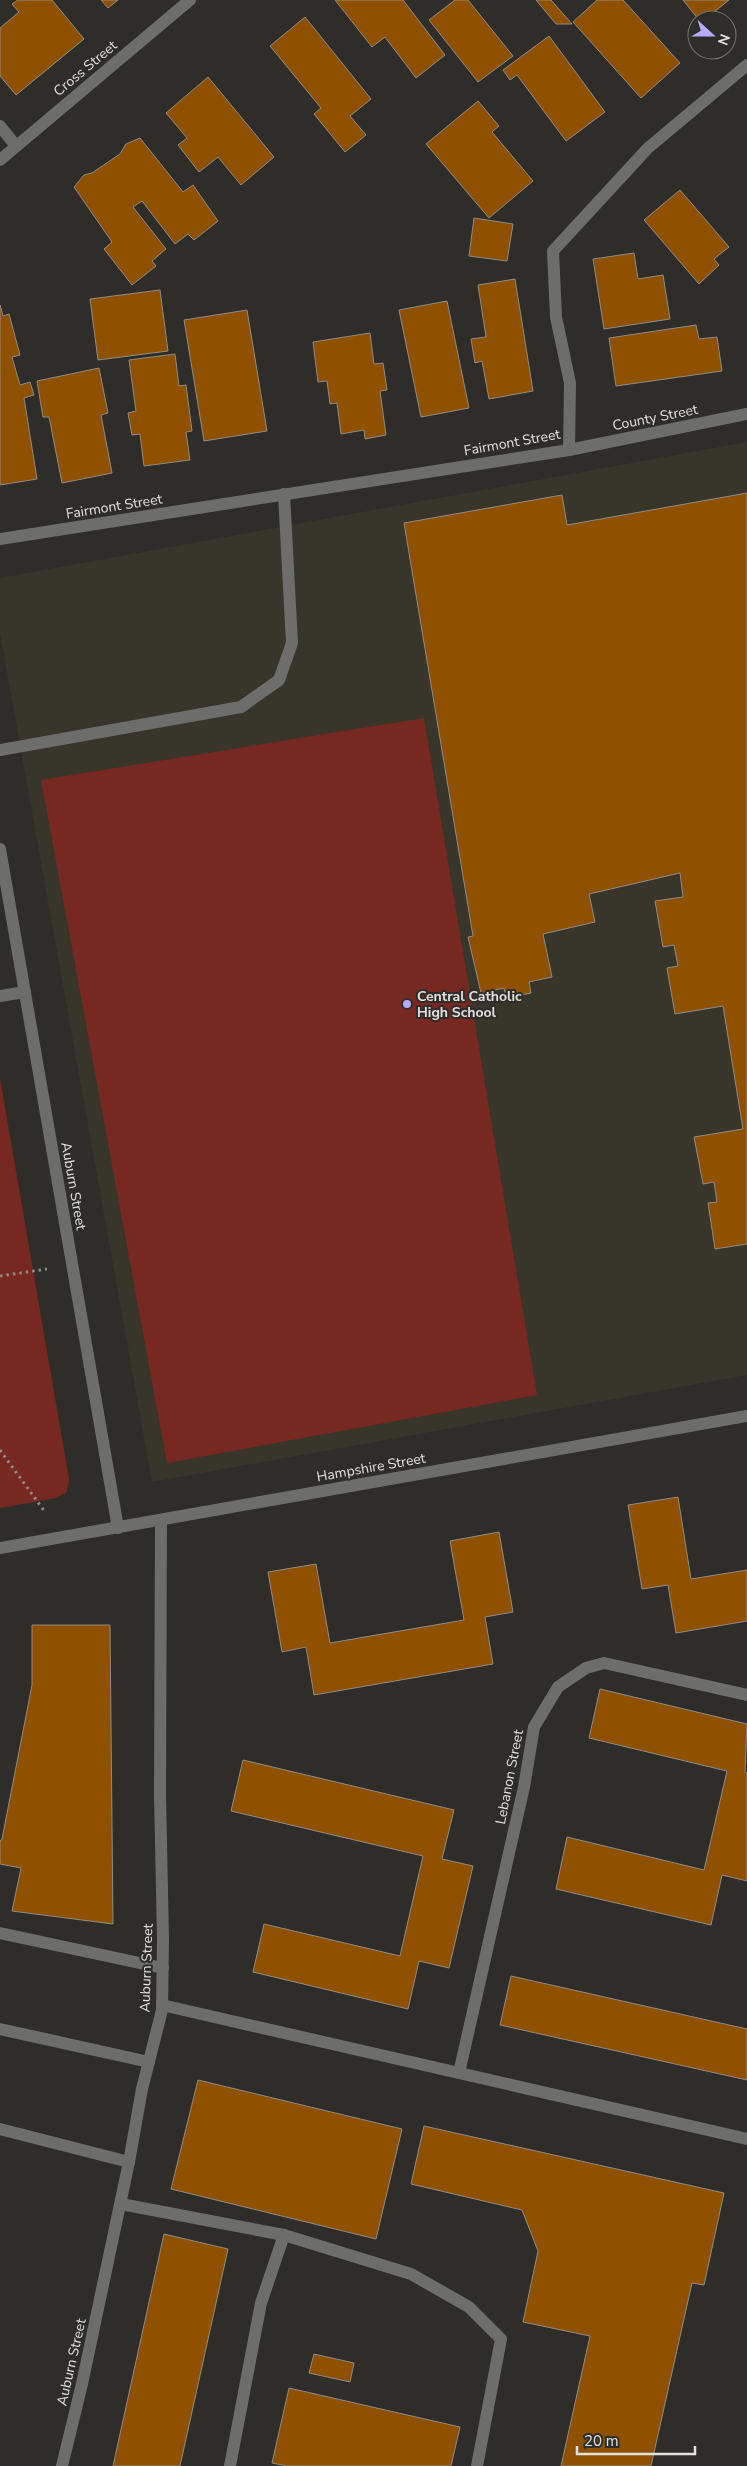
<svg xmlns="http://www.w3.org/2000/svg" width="747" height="2466" font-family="'Nunito Sans',sans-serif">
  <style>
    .built { fill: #38352b }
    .green { fill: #772821 }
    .building { fill: #8f5000; stroke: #918c88 }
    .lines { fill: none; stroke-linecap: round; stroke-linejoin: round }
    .path { stroke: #8c8b88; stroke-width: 3; stroke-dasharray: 2.5 4; stroke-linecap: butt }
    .minor { stroke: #6d6e6c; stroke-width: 12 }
    .poi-dot { fill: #b4acf9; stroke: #2e2d29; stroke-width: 2 }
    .labels { text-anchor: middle; stroke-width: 4; stroke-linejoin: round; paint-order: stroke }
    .street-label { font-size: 14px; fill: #e1e1de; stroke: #2e2d29 }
    .poi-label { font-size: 14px; font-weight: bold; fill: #e1e1de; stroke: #2e2d29; text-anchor: start }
  </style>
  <rect width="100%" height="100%" fill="#2e2d29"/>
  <!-- built -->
  <path class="built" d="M747 442V1375L152 1482 0 633V578Z"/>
  <!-- green -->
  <g class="green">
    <path d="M424 718 537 1395 167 1463 41 780Z"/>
    <path d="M0 1078 69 1479 67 1492 56 1498 0 1508Z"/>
  </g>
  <!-- building -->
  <g class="building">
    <path d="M18 0H52L84 39 16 95 0 76V28L19 12 12 4Z"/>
    <path d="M101 0H118L108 8Z"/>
    <path d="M335 0H403L445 55 416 78 385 37 372 47Z"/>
    <path d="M455 0H468L513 56 478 82 429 20Z"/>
    <path d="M536 0H551L572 24H556Z"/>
    <path d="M597 0H623L680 63 641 98 573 22Z"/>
    <path d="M683 0H729L704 20H699Z"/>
    <path d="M305 17 371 99 350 116 366 135 345 152 314 114 321 108 270 46Z"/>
    <path d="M549 36 605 112 566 141 517 75 510 80 503 70Z"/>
    <path d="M208 77 274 157 241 185 218 157 199 172 178 145 187 138 166 113Z"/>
    <path d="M478 101 499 126 492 132 533 181 489 218 426 144Z"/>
    <path d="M140 138 183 192 193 185 218 221 194 240 188 234 175 244 142 201 133 207 166 249 152 261 156 266 132 285 104 249 112 242 74 187 84 175 92 173 120 154 126 144Z"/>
    <path d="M680 190 729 247 714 259 719 265 699 284 644 220Z"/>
    <path d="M474 218 513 224 507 261 469 256Z"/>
    <path d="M634 253 638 279 663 275 670 319 604 329 593 259Z"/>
    <path d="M515 279 533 391 489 399 482 361 475 363 471 339 486 337 478 285Z"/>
    <path d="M160 290 168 351 98 360 90 299Z"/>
    <path d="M447 301 469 408 421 417 399 310Z"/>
    <path d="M0 305 3 316 9 314 20 355 12 357 20 385 30 382 34 395 24 398 37 479 0 485Z"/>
    <path d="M247 310 267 431 204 441 184 320Z"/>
    <path d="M696 325 699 339 717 337 722 371 616 386 609 338Z"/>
    <path d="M370 333 374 364 383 363 387 390 380 391 386 435 365 439 364 430 341 434 337 403 330 404 327 381 318 382 313 342Z"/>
    <path d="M175 354 179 386 186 385 192 431 186 432 190 460 144 466 140 434 132 435 128 413 136 411 129 360Z"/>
    <path d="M99 368 108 413 101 415 112 473 62 483 49 417H43L37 381Z"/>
    <path d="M747 493V1244L715 1249 708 1203 717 1202 714 1182 703 1184 694 1137 743 1129 723 1006 675 1014 667 968 678 966 674 945 663 947 655 901 683 897 680 873 589 894 595 922 543 934 552 977 529 982 531 993 506 998 504 988 481 993 468 937 473 936 404 523 562 495 567 525Z"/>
    <path d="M678 1497 691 1579 747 1570V1621L676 1633 668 1585 642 1589 628 1505Z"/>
    <path d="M499 1532 513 1612 485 1617 493 1664 314 1695 306 1647 282 1652 268 1572 316 1564 330 1643 464 1620 450 1541Z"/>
    <path d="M32 1625H110L113 1924 12 1911 21 1868 0 1864V1841L2 1839 32 1685Z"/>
    <path d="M600 1689 747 1724 745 1772 747 1773V1881L722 1875 711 1925 556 1889 567 1837 704 1870 727 1771 589 1738Z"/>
    <path d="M243 1760 454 1810 442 1859 473 1866 449 1968 419 1961 408 2009 253 1972 264 1924 400 1956 423 1856 231 1811Z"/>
    <path d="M511 1976 747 2029V2080L500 2025Z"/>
    <path d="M198 2080 402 2129 376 2239 171 2189Z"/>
    <path d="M424 2126 724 2193 704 2285 692 2283 651 2466H561L590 2336 523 2322 538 2251 522 2210 411 2184Z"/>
    <path d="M164 2234 228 2249 180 2466H113Z"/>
    <path d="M314 2354 354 2363 350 2382 309 2373Z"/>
    <path d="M289 2388 460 2427 451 2466H287L272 2463Z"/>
  </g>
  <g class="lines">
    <!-- path -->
    <g class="path">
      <path d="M0 1276 47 1269"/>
      <path d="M0 1450 45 1512"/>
    </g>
    <!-- minor -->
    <g class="minor">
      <path d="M0 126 16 146"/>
      <path d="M0 160 190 0"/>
      <path d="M569 450 570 383 556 317 553 251 648 148 747 65"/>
      <path d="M0 539 569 450 747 414"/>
      <path d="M0 750 241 707 279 680 292 643 284 494"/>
      <path d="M0 849 118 1528"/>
      <path d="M0 996 25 992"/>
      <path d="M0 1548 747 1416"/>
      <path d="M0 1933 163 1968"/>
      <path d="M162 2005 747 2139"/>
      <path d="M0 2029 149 2062"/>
      <path d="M459 2073 524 1787 534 1727 558 1687 586 1668 604 1663 747 1695"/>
      <path d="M0 2129 129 2162"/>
      <path d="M121 2204 284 2235 411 2274 469 2307 501 2339 477 2466"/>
      <path d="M62 2466 82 2384 129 2162 142 2089 162 2010 163 1939 160 1794 161 1520"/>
      <path d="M230 2466 261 2303 284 2235"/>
    </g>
  </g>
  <!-- markers -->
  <circle class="poi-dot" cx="407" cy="1004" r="5"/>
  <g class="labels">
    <!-- street labels -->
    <g class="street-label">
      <text transform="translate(85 68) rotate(-40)" y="5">Cross Street</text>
      <text transform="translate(655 417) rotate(-11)" y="5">County Street</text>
      <text transform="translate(512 442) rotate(-10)" y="5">Fairmont Street</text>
      <text transform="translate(114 506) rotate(-9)" y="5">Fairmont Street</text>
      <text transform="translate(74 1186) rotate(80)" y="5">Auburn Street</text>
      <text transform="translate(371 1467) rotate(-10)" y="5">Hampshire Street</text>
      <text transform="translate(509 1777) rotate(-79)" y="5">Lebanon Street</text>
      <text transform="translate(146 1968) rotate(-88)" y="5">Auburn Street</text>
      <text transform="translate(71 2362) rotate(-77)" y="5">Auburn Street</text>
    </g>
    <!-- poi labels -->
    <g class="poi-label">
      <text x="417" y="1001">Central Catholic<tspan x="417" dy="16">High School</tspan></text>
    </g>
  </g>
  <!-- north arrow -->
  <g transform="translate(712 35) rotate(111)"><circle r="24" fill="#2e2d29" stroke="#767571"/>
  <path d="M0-4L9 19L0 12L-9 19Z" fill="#b4acf9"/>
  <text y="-8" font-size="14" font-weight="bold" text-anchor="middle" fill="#e1e1de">N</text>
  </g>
  <!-- scale -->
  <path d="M577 2446v8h118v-8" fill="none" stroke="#e1e1de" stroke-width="2.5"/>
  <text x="584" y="2446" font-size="15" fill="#e1e1de" stroke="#2e2d29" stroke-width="4" paint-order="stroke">20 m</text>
</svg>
